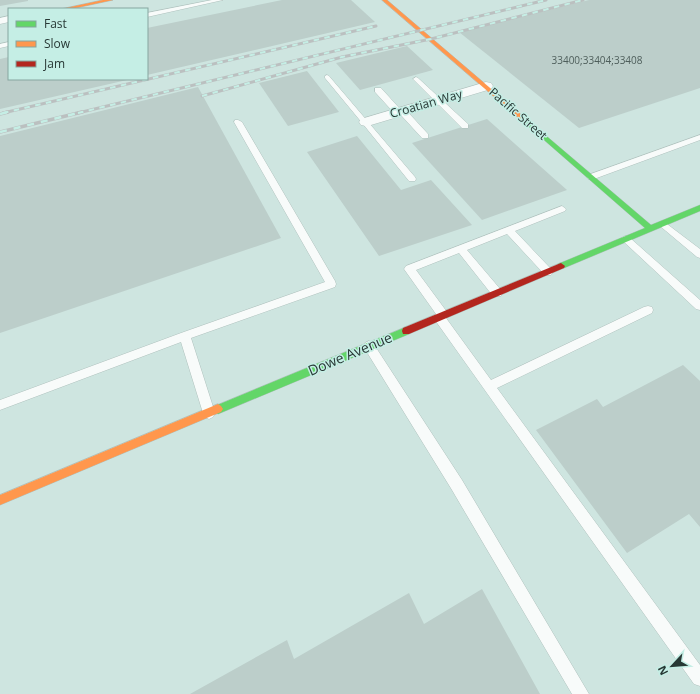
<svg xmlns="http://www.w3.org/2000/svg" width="700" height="694" font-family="'Open Sans',sans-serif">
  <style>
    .building { fill: #bcceca }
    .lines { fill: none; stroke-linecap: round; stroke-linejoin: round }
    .lane-casing { stroke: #afc1bd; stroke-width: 1 }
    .street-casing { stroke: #afc1bd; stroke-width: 1 }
    .fast-casing { stroke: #afc1bd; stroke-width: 1 }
    .slow-casing { stroke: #afc1bd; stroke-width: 1 }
    .jam-casing { stroke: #afc1bd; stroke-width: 1 }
    .lane { fill: #f8fbfa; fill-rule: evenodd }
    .street { fill: #f8fbfa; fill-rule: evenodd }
    .fast { fill: #63d668; fill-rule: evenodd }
    .slow { fill: #ff974d; fill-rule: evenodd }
    .jam { fill: #b3261e; fill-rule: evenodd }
    .rail-far1-casing { stroke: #bbc0c0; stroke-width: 3 }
    .rail-casing { stroke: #bbc0c0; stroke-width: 3.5 }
    .rail-far1 { stroke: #c5eee5; stroke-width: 2; stroke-dasharray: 5.5; stroke-linecap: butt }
    .rail { stroke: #c5eee5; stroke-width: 2.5; stroke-dasharray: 7; stroke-linecap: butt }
    .labels { text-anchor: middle; stroke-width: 3; stroke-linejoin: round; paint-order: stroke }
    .far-number-label { font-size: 10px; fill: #4e5e5b }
    .far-street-label { font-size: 12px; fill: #283835; stroke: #c5eee5 }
    .street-label { font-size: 14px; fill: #283835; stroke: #c5eee5 }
  </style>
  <rect width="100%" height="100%" fill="#cee5e0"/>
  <!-- building -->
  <g class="building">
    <path d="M0 0H28V1L0 6Z"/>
    <path d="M282 0H351L375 22 147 75V28Z"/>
    <path d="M589 0H700V88L579 128 459 32Z"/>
    <path d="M407 46 433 70 360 90 336 63Z"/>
    <path d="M9 57V79L127 80 0 109V59Z"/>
    <path d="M307 71 339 112 288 126 259 83Z"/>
    <path d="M198 87 281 238 0 333V136Z"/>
    <path d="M487 119 567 190 482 220 412 143Z"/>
    <path d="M357 136 401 190 431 180 472 225 379 256 307 152Z"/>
    <path d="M683 365 700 381V527L689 514 627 553 536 430 597 399 603 407Z"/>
    <path d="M482 589 540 694H190L287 640 294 659 409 593 424 624Z"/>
  </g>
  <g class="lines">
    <defs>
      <g id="lane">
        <path d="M212 0H223L147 17V13Z"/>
        <path d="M9 42V46L0 48V44Z"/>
        <path d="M327 75 329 76 415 177 416 179 415 181H409L363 124 325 78V76Z"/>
        <path d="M416 77 418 78 468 124V128H462L413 79Z"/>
        <path d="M375 88H381L400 109H405L428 134V138H422L400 114H395L375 92Z"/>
        <path d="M235 120H238L242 122 335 281 336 284 335 287 191 338 215 413 213 417 209 419 205 417 203 413 181 342 0 410V400L181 333 325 282 234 122Z"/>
        <path d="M700 135V140L594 179H588L587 177 588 175Z"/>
        <path d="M562 206 566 209 565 211 515 231 551 269 553 272 551 275H545L507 234 467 250 501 290 502 293 501 296H493L459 253 416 270 447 312 448 315 446 318 491 380 644 307 648 306 652 307 653 310 652 313 497 388 700 665V686L694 684 435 320 434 317 436 314 404 269 406 266Z"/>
        <path d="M663 221 700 249V258L697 257 660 226 658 224Z"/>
        <path d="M626 236 629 237 700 300V310L696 309 623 241 621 239 623 237Z"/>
        <path d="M369 341 373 343 462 480 589 694H572L452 490 365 349 364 346 365 343Z"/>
      </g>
      <g id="street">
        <path d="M9 16V22L0 24V18Z"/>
        <path d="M486 82 491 83 493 86 491 89 371 125 366 126 361 125 359 122 361 119Z"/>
      </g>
      <g id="fast">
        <path d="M520 117H524L651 225 700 205V211L564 268H558L557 266 558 264 645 228 520 119Z"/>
        <path d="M406 327 409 328 410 331 409 334 218 414 215 412 213 409 215 406Z"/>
      </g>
      <g id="slow">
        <path d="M103 0H113L71 9H61Z"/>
        <path d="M382 0H387L524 117V119H520Z"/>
        <path d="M218 404 221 406 223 409 221 412 0 505V495Z"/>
      </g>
      <path id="jam" d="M561 263 565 266 564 268 409 334H403L402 331 403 328Z"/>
    </defs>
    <!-- lane casing -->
    <use href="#lane" class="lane-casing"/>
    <!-- street casing -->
    <use href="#street" class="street-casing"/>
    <!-- fast casing -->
    <use href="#fast" class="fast-casing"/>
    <!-- slow casing -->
    <use href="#slow" class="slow-casing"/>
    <!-- jam casing -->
    <use href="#jam" class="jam-casing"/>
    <!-- lane -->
    <use href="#lane" class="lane"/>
    <!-- street -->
    <use href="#street" class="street"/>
    <!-- fast -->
    <use href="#fast" class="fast"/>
    <!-- slow -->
    <use href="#slow" class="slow"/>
    <!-- jam -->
    <use href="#jam" class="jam"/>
    <defs>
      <g id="rail-far1">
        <path d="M202 96 342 57 431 39 583 0"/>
        <path d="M3 113 376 26"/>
        <path d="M78 113 546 0"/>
      </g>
      <g id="rail">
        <path d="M0 114 8 112"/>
        <path d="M0 132 82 112"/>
      </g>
    </defs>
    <!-- rail-far1 casing -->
    <use href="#rail-far1" class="rail-far1-casing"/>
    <!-- rail casing -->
    <use href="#rail" class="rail-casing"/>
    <!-- rail-far1 -->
    <use href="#rail-far1" class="rail-far1"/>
    <!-- rail -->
    <use href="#rail" class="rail"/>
  </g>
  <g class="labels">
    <!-- far-number labels -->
    <g class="far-number-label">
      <text x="597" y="64">33400;33404;33408</text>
    </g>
    <!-- far-street labels -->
    <g class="far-street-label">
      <text transform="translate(426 104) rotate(-16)" y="4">Croatian Way</text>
      <text transform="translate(518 114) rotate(41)" y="4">Pacific Street</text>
    </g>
    <!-- street labels -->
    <g class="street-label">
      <text transform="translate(350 354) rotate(-23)" y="5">Dowe Avenue</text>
    </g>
  </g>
  <!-- legend -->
  <rect x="8" y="8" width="140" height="72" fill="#c5eee5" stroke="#86a59f"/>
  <rect x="16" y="21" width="20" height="6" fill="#63d668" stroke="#86a59f"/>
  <text x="44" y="28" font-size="12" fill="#283835">Fast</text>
  <rect x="16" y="41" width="20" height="6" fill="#ff974d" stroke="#86a59f"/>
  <text x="44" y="48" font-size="12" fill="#283835">Slow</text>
  <rect x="16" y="61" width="20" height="6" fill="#b3261e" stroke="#86a59f"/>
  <text x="44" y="68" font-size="12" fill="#283835">Jam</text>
  <!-- north arrow -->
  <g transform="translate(672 666) rotate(244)" stroke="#c5eee5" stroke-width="3" paint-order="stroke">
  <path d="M0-3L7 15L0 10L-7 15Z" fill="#283835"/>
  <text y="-6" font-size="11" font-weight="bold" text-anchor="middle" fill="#283835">N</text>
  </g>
</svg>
